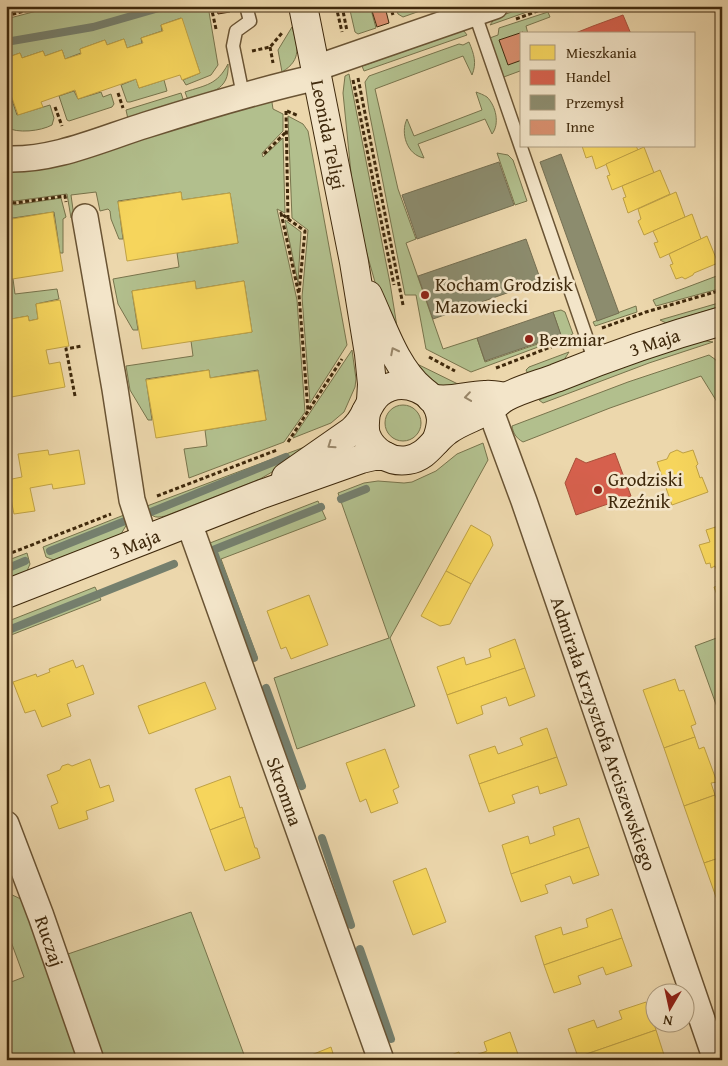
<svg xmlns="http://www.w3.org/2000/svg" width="728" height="1066" font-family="'Gentium Book Plus',serif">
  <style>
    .green { fill: #b2bf8d; stroke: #78744c }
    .homes { fill: #f6d55c; stroke: #bfa144 }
    .shops { fill: #d6604d; stroke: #a9503a }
    .industry { fill: #8c8c6e; stroke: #756e51 }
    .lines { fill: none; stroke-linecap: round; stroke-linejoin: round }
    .stream { stroke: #757f6d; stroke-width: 8 }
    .building { fill: #d98f6e; stroke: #3f290c }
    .lane-casing { stroke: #6a5434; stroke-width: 15 }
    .street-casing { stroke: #6a5434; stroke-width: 28 }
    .secondary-casing { stroke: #3f290c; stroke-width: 30 }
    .path { stroke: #3f290c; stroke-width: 3; stroke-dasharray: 4 2.5; stroke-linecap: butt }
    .lane { stroke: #f3e5c9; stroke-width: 12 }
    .street { stroke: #f3e5c9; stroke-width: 25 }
    .secondary { stroke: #f3e5c9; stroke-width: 28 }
    .oneway { stroke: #99876a }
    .poi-dot { fill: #8f2418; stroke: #f3e5c9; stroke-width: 2 }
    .labels { text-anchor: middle; stroke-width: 5; stroke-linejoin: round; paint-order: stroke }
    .street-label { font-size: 19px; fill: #3f290c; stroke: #f3e5c9 }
    .poi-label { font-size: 19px; fill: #3f290c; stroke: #f3e5c9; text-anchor: start }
  </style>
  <rect width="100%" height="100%" fill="#ecd7ac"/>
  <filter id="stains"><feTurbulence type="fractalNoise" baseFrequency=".004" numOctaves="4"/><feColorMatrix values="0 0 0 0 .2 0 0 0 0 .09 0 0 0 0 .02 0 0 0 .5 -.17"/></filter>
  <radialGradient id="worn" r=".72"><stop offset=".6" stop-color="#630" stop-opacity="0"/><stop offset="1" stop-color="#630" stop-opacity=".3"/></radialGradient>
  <!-- green -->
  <g class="green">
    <path d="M56 6H208L218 65 211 75 186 85 183 80 200 73 181 18 161 25 162 31 141 38 142 43 127 48 124 39 107 45 105 40 80 49 81 53 65 59 62 50 45 56 43 51 22 58 20 53 6 58V19Z"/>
    <path d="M349 6H370L376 28 358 34 355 32Z"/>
    <path d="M395 6H434L403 17 398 14Z"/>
    <path d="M528 6H544L490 25 495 18Z"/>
    <path d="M548 12 550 17 526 26 528 34H522V75L520 71 501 78 487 39 498 35 499 28Z"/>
    <path d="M292 27C297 46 303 59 282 72L278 50Z"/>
    <path d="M462 31H464L467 35 364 71 362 66Z"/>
    <path d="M469 42C474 54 477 63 472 75L463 56 375 89 398 189 416 239 406 243 443 349 477 338 485 362 561 336 553 312 561 310 565 312 573 334 471 372 426 349 416 295H405L369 111 365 82 369 76 459 44 463 45Z"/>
    <path d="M228 64C230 91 209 93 188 100L185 92C206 85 217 85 228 64Z"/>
    <path d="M349 74 390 283 398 333 379 296 363 240 352 183 343 93 345 76Z"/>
    <path d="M136 79 139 88 164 80 167 91 130 102H127L121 85Z"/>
    <path d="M6 82 17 115 50 105 54 118 52 125C41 131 17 134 6 127Z"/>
    <path d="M74 91 78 99 101 92 103 97 111 94 114 104 112 107 69 121 67 120 59 96Z"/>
    <path d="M476 92C479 93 484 95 487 97 496 106 500 124 492 134L485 119 418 144 424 158C407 155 400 133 407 119L414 136 482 110Z"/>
    <path d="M181 93 184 102 128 119 126 110Z"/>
    <path d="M271 96 273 109 283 114V131L262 153 263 157 283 138 285 213 277 209 297 300 305 412 284 442 189 478 184 449 207 446 205 430 266 420 258 370 210 378 209 370 146 379 152 420H148L130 390 126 366 193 356 191 341 252 332 244 281 196 289 195 281 132 291 138 330H133L118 304 113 279 179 267 177 253 238 243 230 193 182 200 181 192 118 201 123 239H119L111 219 110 211 108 209 100 211 96 192 71 195 74 217 71 218 67 194 15 201 6 199V167Z"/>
    <path d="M288 116 303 124 308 131 347 345 310 403 302 297 308 230 292 218Z"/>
    <path d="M497 153 508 155 513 160 527 201 515 205Z"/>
    <path d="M61 198 66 217 63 219V253H60L54 212 6 219V203L15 205Z"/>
    <path d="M285 220 301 232 298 282Z"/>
    <path d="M722 274V288L656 306 653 300Z"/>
    <path d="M13 279 15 294 57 289 59 299 36 304 38 319 29 321 28 316 6 320V280Z"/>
    <path d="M722 302V306L666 323 660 320Z"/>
    <path d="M636 306 637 312 595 326 593 322Z"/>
    <path d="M700 340 713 342 649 363 543 403 539 400 619 367Z"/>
    <path d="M352 350 356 379 355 387 344 412 331 423 293 438Z"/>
    <path d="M569 352 564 360 528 374 526 370 529 367Z"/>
    <path d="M709 355 716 360 722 375V410L701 376 610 408 523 442C516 438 513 433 512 426L628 382Z"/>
    <path d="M409 360 466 388H444L431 382Z"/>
    <circle cx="403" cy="423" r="18"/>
    <path d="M483 443 488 460 390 638 415 706 297 749 274 678 389 638 338 493 364 483 378 481 404 483 412 482 436 471 457 454Z"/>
    <path d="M310 445 291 461 260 479 165 516C154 519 150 516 147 506Z"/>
    <path d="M318 501 326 519 221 559 257 657 248 660 208 548 210 543Z"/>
    <path d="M124 515 127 524 121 534 54 560 46 557 43 547Z"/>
    <path d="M27 553 30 564 27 571 6 579V561Z"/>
    <path d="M95 587 101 600 6 637V622Z"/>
    <path d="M722 636V721L695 646Z"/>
    <path d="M6 892 25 901 82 1060H6V984L24 977 6 928Z"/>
    <path d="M191 912 246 1060H103L65 955Z"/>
  </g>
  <!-- homes -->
  <g class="homes">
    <path d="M182 18 200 73 182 80 180 75 139 88 136 79 78 99 75 90 41 102 43 107 18 115 6 81V58L20 53 22 58 43 51 45 56 62 50 65 59 81 54 80 49 105 40 107 45 124 39 127 48 143 43 141 38 163 31 161 25Z"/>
    <path d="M582 146H636L638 150 596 169 592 156 586 158Z"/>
    <path d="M644 147 654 173 612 190 607 176 610 175 606 164Z"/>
    <path d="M660 170 670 194 628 213 623 198 626 197 622 186Z"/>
    <path d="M181 192 182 200 230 193 238 243 127 261 118 202Z"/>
    <path d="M676 192 685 217 644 235 638 221 641 219 638 209Z"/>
    <path d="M53 212 63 271 6 280V220Z"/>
    <path d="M692 214 701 239 660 258 654 243 658 242 653 231Z"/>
    <path d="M707 236 718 263 694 273 693 275 685 279 682 277 676 279 670 265 673 264 669 254Z"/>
    <path d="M195 281 196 289 244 281 252 332 142 349 132 291Z"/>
    <path d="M60 300 69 346 46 350 49 364 60 362 65 387 6 398V320L28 316 29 321 38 319 36 304Z"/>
    <path d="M209 370 210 378 258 371 266 420 156 438 146 380Z"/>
    <path d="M48 450 49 455 79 450 85 484 53 489 52 484 30 488 35 511 14 514 7 480 22 477 18 454Z"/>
    <path d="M677 450 683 453 693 450 698 464 696 466 700 478 702 477 708 492 672 505 657 462 667 459 670 453Z"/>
    <path d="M471 525 490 536 493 545 471 584 446 571Z"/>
    <path d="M722 525V572L718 573 715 566 711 568 710 563 706 564 699 545 710 542 706 530Z"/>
    <path d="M446 571 471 584 450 624 440 626 421 616Z"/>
    <path d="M722 572V606H721L714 587 718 586 716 581 720 580 718 573Z"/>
    <path d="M309 595 328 645 291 659 286 647 281 649 267 611Z"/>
    <path d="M515 639 525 668 447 695 437 667 464 657 466 665 491 657 489 649Z"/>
    <path d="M73 660 76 668 83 665 94 694 67 704 71 716 42 727 35 710 25 713 13 682 36 674 37 677 50 672 49 669Z"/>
    <path d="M525 668 535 696 509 706 506 697 481 706 483 714 457 724 447 695Z"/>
    <path d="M675 679 679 691 684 690 696 724 691 726 695 737 664 748 643 690Z"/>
    <path d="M205 682 216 709 149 734 138 706Z"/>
    <path d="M547 728 557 757 479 784 469 755 495 746 498 754 523 745 520 738Z"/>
    <path d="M695 737 699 749 704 747 717 782 711 783 715 795 684 806 664 748Z"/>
    <path d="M385 749 399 787 393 790 398 803 371 813 366 799 360 802 346 763Z"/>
    <path d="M557 757 567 785 540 794 538 786 512 795 515 803 489 812 479 784Z"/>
    <path d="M90 759 100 788 109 785 114 801 86 811 88 819 59 829 51 806 58 803 47 775 60 770 62 766 68 764 72 766Z"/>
    <path d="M230 776 240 808 242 807 245 817 210 830 195 789Z"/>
    <path d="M715 795 719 807 722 806V857L704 863 684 806Z"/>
    <path d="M245 817 255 848H257L260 858 225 871 210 830Z"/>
    <path d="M579 818 589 847 511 874 502 845 528 836 530 844 555 835 553 827Z"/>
    <path d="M589 847 599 875 573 884 570 876 545 885 548 893 521 902 511 874Z"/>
    <path d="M722 857V914L704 863Z"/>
    <path d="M426 868 446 922 413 935 393 881Z"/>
    <path d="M612 909 622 938 544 965 535 936 561 927 563 935 588 927 586 919Z"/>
    <path d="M622 938 632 966 606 975 603 967 578 976 581 984 554 993 544 965Z"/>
    <path d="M646 1002 656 1030 578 1057 568 1029 594 1020 597 1028 622 1019 619 1011Z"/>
    <path d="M656 1030 665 1058 661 1060H579L578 1057Z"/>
    <path d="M510 1032 520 1060H438L459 1052 462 1060 487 1051 484 1042Z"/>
    <path d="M331 1047 335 1060H299Z"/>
  </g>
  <!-- shops -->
  <g class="shops">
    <path d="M623 15 631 34H573L593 26Z"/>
    <path d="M615 453 631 496 576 515 565 483 576 458 586 463Z"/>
  </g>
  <!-- industry -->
  <g class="industry">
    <path d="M561 154 619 313 597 321 540 162Z"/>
    <path d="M499 162 514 205 417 239 402 195Z"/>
    <path d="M526 239 541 281 433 319 418 276Z"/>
    <path d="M553 312 561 335 485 361 477 338Z"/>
  </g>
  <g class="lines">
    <!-- stream -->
    <g class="stream">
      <path d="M6 42 93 27 166 6"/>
      <path d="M341 499 366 489"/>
      <path d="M151 512 286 457"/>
      <path d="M50 551 125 521"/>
      <path d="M6 569 25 561"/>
      <path d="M6 631 174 564"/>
      <path d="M254 658 213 550 321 507"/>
      <path d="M266 688 302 786"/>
      <path d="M322 838 351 925"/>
      <path d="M360 949 391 1039"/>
    </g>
  </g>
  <!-- building -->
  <g class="building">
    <path d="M216 6H229L230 12 218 14Z"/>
    <path d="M385 7 389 23 377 27 372 11Z"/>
    <path d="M523 32 522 60 508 65 499 40Z"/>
  </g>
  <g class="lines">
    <defs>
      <g id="lane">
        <path d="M475 14 595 362"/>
        <path d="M243 95 233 46 236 31 250 21 246 6"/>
      </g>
      <g id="street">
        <path d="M316 68 495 6"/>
        <path d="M6 159C54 161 101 139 146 125 203 107 259 90 318 77"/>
        <path d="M85 217 115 389 132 500 145 540"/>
        <path id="s1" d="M490 409 524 501 716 1060"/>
        <path id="s2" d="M189 523 381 1060"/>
        <path id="s3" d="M6 824 41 916 91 1060"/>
      </g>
      <g id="secondary">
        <path id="s4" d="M303 6 354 262 369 354 372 384 371 401"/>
        <path d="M368 295C383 327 395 367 422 390"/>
        <path d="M431 398C449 403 467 395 485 395 491 394 499 396 505 397"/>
        <path id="s5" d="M366 412C365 419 364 428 366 435 372 452 391 463 408 460 427 457 433 441 447 431 460 421 477 417 491 408 496 405 500 400 506 397 521 389 540 384 556 378 610 356 665 337 722 321"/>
        <path d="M286 477 352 431C355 428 358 425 360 422 367 413 369 401 379 393 402 375 438 390 441 419 441 427 439 434 436 441"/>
        <path id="s6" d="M6 594 262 494 361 459 374 456H385"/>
      </g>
    </defs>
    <!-- lane casing -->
    <use href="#lane" class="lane-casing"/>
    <!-- street casing -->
    <use href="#street" class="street-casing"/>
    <!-- secondary casing -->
    <use href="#secondary" class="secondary-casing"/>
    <!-- path -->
    <g class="path">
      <path d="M211 6 216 29"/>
      <path d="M336 6 342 32"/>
      <path d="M342 6 347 31"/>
      <path d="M390 6 393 15"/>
      <path d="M6 16 43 6"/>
      <path d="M516 19 551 6"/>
      <path d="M270 47 273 63"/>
      <path d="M252 51 270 47 282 33"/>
      <path d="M358 78 403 305"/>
      <path d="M353 80 394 285"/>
      <path d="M118 93 123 108"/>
      <path d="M55 107 62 126"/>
      <path d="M286 111 288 219 281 213 299 295 308 411"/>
      <path d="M287 111 299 116"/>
      <path d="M264 154 286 132"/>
      <path d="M6 201 15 203 65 196 66 202"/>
      <path d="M288 219 305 231 299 292"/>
      <path d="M602 328 646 312 722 290"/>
      <path d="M429 357 455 371"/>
      <path d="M496 368 569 340"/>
      <path d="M75 396 66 349 82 346"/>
      <path d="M288 442 342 359"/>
      <path d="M157 496 277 450"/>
      <path d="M6 555 111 514"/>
    </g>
    <!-- lane -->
    <use href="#lane" class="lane"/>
    <!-- street -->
    <use href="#street" class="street"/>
    <!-- secondary -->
    <use href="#secondary" class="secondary"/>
  </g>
  <!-- one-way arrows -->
  <defs><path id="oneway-chevron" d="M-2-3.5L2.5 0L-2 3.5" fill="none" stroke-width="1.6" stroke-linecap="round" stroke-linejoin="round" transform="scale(1.25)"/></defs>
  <g class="oneway">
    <use href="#oneway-chevron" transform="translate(394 351) rotate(-117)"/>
    <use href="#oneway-chevron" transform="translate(468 397) rotate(172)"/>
    <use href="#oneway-chevron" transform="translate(331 445) rotate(145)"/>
  </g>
  <!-- markers -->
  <g class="poi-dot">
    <circle cx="425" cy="295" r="5"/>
    <circle cx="529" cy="339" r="5"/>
    <circle cx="598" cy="490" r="5"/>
  </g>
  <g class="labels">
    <!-- street labels -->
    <g class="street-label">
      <text dy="7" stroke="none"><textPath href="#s4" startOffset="131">Leonida Teligi</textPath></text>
      <text dy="7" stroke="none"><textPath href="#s5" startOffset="352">3 Maja</textPath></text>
      <text dy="7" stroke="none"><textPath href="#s6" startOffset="138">3 Maja</textPath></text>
      <text dy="7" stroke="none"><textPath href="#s1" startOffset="344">Admirała Krzysztofa Arciszewskiego</textPath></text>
      <text dy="7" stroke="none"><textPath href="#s2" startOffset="285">Skromna</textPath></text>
      <text dy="7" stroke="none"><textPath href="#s3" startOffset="125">Ruczaj</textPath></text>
    </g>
    <!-- poi labels -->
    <g class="poi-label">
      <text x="435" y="291">Kocham Grodzisk<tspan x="435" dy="22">Mazowiecki</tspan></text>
      <text x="539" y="346">Bezmiar</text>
      <text x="608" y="486">Grodziski<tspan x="608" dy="22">Rzeźnik</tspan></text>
    </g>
  </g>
  <!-- margin -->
  <rect width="728" height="1066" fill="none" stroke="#ecd7ac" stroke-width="25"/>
  <rect x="8" y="8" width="713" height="1051" fill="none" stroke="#3f290c" stroke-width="2.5"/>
  <rect x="12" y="12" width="703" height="1041" fill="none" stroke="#3f290c"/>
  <!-- legend -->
  <rect x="520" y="32" width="175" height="115" fill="#f3e5c9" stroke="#ab9a7d"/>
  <rect x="530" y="45" width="25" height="15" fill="#f6d55c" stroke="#ab9a7d"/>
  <text x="566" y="58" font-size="15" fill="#3f290c">Mieszkania</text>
  <rect x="530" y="70" width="25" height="15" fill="#d6604d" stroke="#ab9a7d"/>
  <text x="566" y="82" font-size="15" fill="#3f290c">Handel</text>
  <rect x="530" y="95" width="25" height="15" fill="#8c8c6e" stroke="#ab9a7d"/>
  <text x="566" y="108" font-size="15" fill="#3f290c">Przemysł</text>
  <rect x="530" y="120" width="25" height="15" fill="#d98f6e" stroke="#ab9a7d"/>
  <text x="566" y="132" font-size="15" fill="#3f290c">Inne</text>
  <!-- north arrow -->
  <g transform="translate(670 1008) rotate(189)"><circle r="24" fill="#f3e5c9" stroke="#ab9a7d"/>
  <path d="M0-4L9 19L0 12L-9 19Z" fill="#8f2418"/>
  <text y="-8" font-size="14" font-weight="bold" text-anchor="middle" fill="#3f290c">N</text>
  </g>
  <rect width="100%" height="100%" filter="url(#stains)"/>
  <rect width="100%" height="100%" fill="url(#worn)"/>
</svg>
